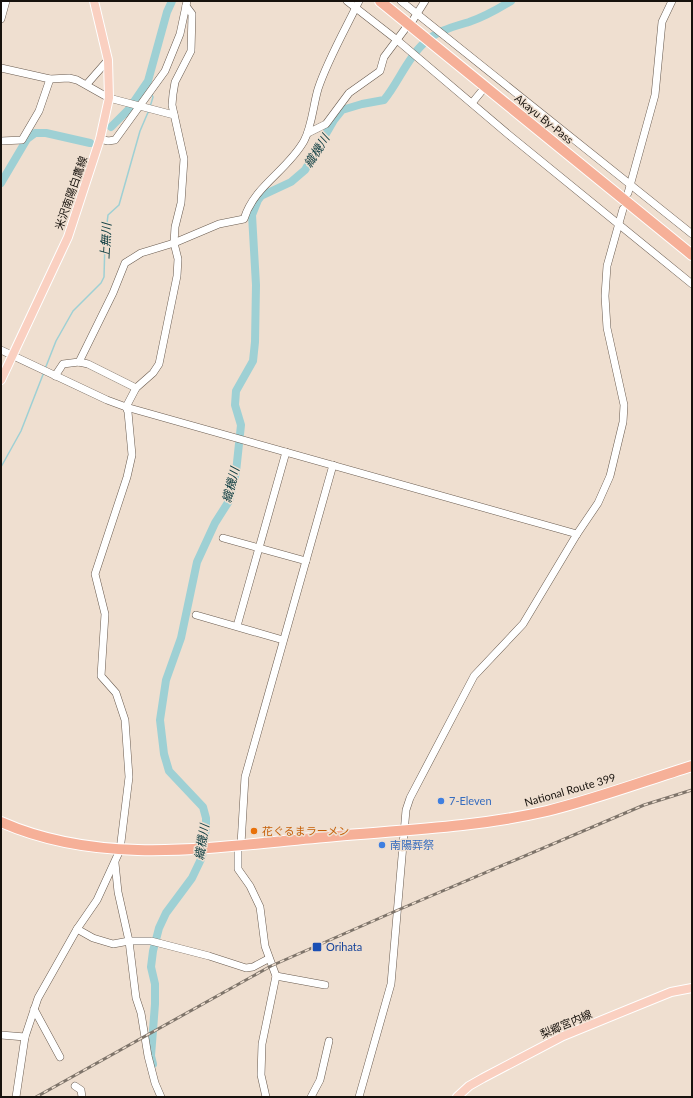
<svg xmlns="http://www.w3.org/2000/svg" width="693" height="1098" font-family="Lato,'Noto Sans JP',sans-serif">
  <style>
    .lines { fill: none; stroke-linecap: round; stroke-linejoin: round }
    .stream { stroke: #9ed0d4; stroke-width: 1.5 }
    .river { stroke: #9ed0d4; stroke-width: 8 }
    .minor-casing { stroke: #695b4f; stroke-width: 8 }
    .major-casing { stroke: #fff; stroke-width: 10 }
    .highway-casing { stroke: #fff; stroke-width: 12 }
    .minor { stroke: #fff; stroke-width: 7 }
    .major { stroke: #fad0c1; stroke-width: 8 }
    .highway { stroke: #f6b098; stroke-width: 10 }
    .rail-casing { stroke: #7e746a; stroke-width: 3 }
    .rail { stroke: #efdfd0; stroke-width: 1.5; stroke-dasharray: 4.5; stroke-linecap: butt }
    .shop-dot { fill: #3f7fe0; stroke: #efdfd0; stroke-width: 1.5 }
    .food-dot { fill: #e8710a; stroke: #efdfd0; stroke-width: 1.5 }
    .transit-dot { fill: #1a4fb4; stroke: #efdfd0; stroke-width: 1.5 }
    .labels { text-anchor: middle; stroke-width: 3; stroke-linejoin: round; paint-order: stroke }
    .street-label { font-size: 11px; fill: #17120d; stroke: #efdfd0 }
    .shop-label { font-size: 11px; fill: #366cbe; stroke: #efdfd0; text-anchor: start }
    .food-label { font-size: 11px; fill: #c56008; stroke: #efdfd0; text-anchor: start }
    .transit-label { font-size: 11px; fill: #164399; stroke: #efdfd0; text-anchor: start }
    .water-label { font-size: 12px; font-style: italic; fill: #124044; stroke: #efdfd0 }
  </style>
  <rect width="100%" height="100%" fill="#efdfd0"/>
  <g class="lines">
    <!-- stream -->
    <g class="stream">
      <path d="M148 81 150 87"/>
      <path d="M150 107 153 97 151 93"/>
      <path d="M45 369 56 341 73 311 101 283 104 277 105 240 108 215 119 205 140 131 149 110"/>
      <path d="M1 467 21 431 44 372"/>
    </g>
    <!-- river -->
    <g class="river">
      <path d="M111 127 129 109 148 81 167 12 172 1"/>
      <path d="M1 183 27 139 35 133H46L90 143"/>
      <path d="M153 1064 151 1056 155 1004V984L151 967 153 951 159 928 166 913 192 878 202 857 206 827V818L203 807 169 771 164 754 160 720 166 680 181 638 197 562 215 523 229 501 236 472 241 425 235 405 236 391 253 361 255 342 256 285 252 215 258 200 261 196 291 182 305 170 334 120 342 110 362 104 384 100C398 83 407 59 423 44 436 31 452 27 469 22 484 17 498 9 511 1"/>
    </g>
    <defs>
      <g id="minor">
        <path d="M347 1 397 40 509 135 692 284"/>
        <path d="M401 1 692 234"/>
        <path d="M1 19 6 1"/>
        <path d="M413 20 425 1"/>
        <path d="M1 68 50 79 69 78 77 80 109 98 174 115"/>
        <path d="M87 84 108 60"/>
        <path d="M472 103 481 92"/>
        <path d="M308 133 326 124 349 93 380 71 384 57 405 29"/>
        <path d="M100 139 108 141 115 140 165 71 180 34 187 1"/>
        <path d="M1 141 22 140 39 111 50 79"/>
        <path d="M628 193 655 95 662 22 672 1"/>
        <path d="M1 350 107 400 126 407 577 534"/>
        <path d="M79 362 113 293 125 263 141 253 174 243 219 224 244 219C254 186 287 171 304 141 312 126 313 106 318 89 327 61 346 28 359 1"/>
        <path d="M55 376 63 364 79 362 88 364 136 388"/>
        <path d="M223 538 306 561"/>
        <path d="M196 615 283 640"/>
        <path d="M237 626 286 452"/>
        <path d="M115 863 118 892 129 941 136 998 141 1013 148 1056 155 1083 161 1097"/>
        <path d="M77 929 93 938 113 944 129 941H151L209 956 246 968 253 967 268 959"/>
        <path d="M276 976 325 985"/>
        <path d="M34 1009 60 1057"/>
        <path d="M1 1035 25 1037"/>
        <path d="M75 1086 81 1090 82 1097"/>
        <path d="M16 1097 25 1037 38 998 77 929 97 900 120 850 129 777 125 720 116 693 101 676 105 614 95 574 127 477 132 455 128 412 126 407 136 388 153 373 159 364 177 276 178 259 174 243 175 227 181 203 184 159 172 105 173 94 175 82 191 51 192 14 186 6"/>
        <path d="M266 1097 261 1075 262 1044 276 976 265 946 260 907 250 886 238 869V850L241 844 245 777 333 465"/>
        <path d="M311 1097 320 1080 329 1041"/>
        <path d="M359 1097 391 984 406 810 410 798 474 676 523 624 577 534 598 503 610 476 623 422 624 405 607 328 605 296 607 266 623 209"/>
      </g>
      <g id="major">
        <path d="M1 380 68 237 100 139 109 98 108 60 94 1"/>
        <path d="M457 1097 469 1086 483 1078 563 1036 671 992 692 988"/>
      </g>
      <g id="highway">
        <path d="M380 1 692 255"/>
        <path d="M1 822C107 869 225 845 336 836 406 830 478 827 547 811 596 799 644 781 692 766"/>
      </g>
    </defs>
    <!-- minor casing -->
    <use href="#minor" class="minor-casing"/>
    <!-- major casing -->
    <use href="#major" class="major-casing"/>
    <!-- highway casing -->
    <use href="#highway" class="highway-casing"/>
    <!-- minor -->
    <use href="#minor" class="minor"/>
    <!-- major -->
    <use href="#major" class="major"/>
    <!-- highway -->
    <use href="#highway" class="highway"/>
    <defs>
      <path id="rail" d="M36 1097 271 966 398 910 644 805 692 790"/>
    </defs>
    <!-- rail casing -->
    <use href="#rail" class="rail-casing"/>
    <!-- rail -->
    <use href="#rail" class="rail"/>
  </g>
  <!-- markers -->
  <g class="shop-dot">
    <circle cx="441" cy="801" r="4"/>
    <circle cx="382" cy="845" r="4"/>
  </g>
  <circle class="food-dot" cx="254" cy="831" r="4"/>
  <rect class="transit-dot" x="312" y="942" width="10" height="10" rx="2"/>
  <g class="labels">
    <!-- street labels -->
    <g class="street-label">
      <text transform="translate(544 119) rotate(39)" y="4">Akayu By-Pass</text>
      <text transform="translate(71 193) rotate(-71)" y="4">米沢南陽白鷹線</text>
      <text transform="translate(570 790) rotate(-16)" y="4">National Route 399</text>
      <text transform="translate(566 1024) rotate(-23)" y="4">梨郷宮内線</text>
    </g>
    <!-- shop labels -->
    <g class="shop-label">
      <text x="449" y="805">7-Eleven</text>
      <text x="390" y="849">南陽葬祭</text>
    </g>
    <!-- food labels -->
    <g class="food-label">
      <text x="262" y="835">花ぐるまラーメン</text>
    </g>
    <!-- transit labels -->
    <g class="transit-label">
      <text x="326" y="951">Orihata</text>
    </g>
    <!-- water labels -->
    <g class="water-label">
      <text transform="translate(317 151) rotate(-58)" y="4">織機川</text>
      <text transform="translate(106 241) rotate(-87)" y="4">上無川</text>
      <text transform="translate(231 485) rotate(-76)" y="4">織機川</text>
      <text transform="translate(202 842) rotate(-81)" y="4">織機川</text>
    </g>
  </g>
  <!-- border -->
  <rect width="693" height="1098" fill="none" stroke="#17120d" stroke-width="4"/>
</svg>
